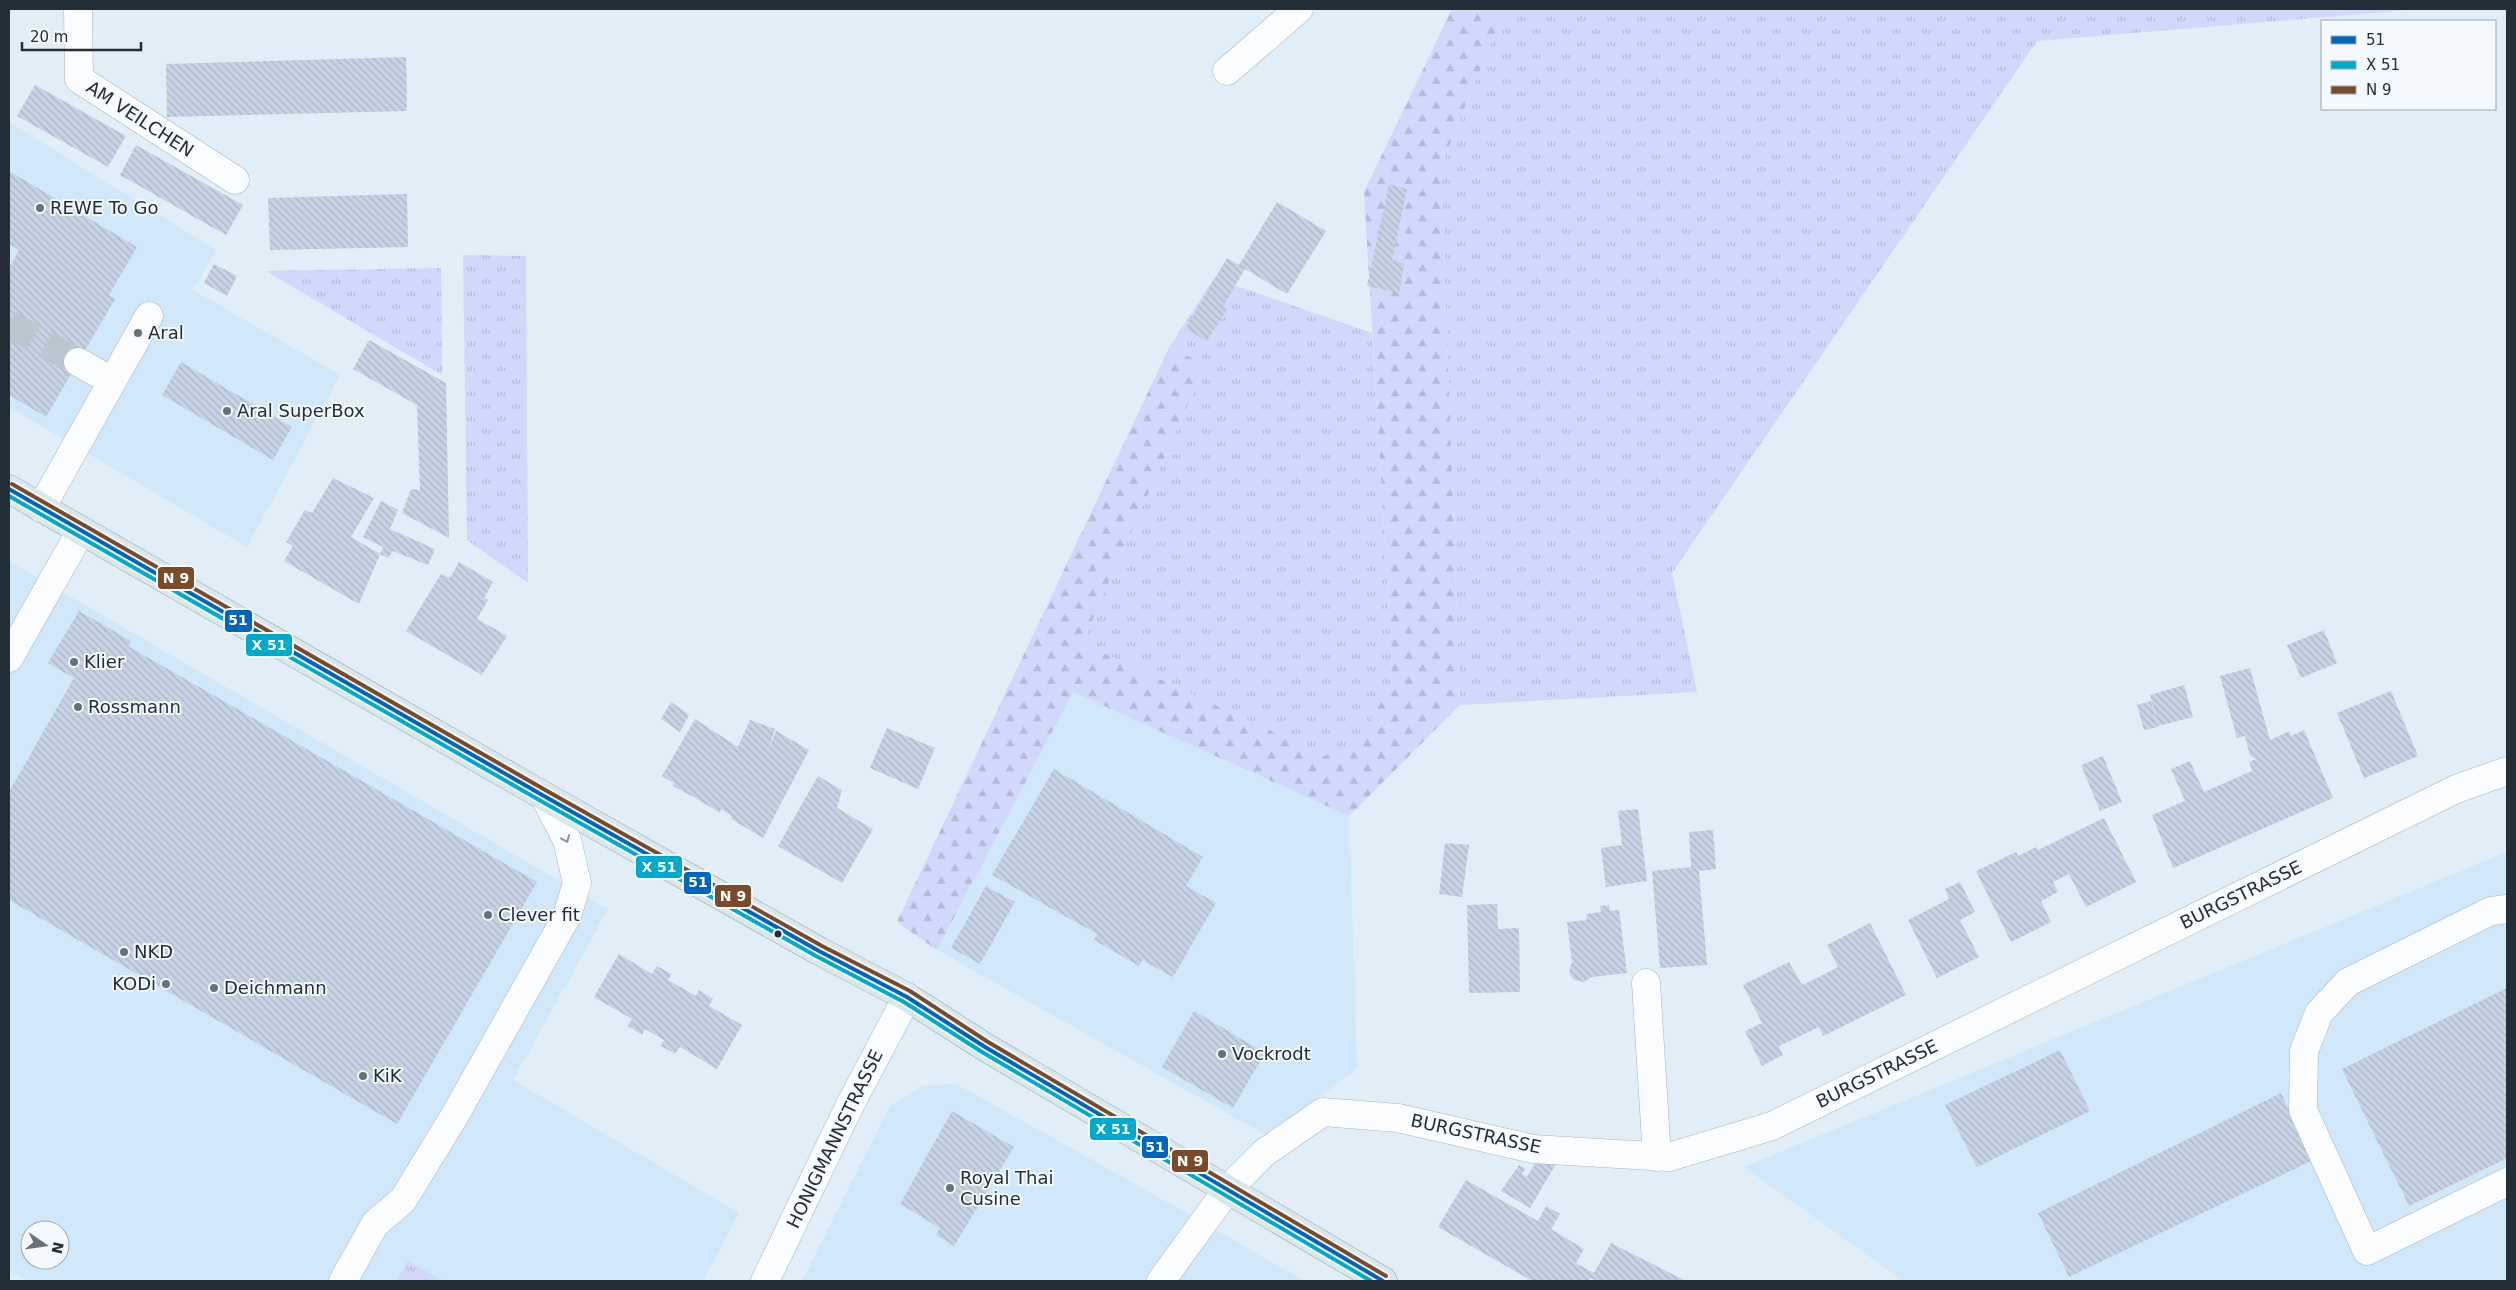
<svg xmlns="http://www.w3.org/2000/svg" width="2516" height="1290" font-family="'DejaVu Sans',sans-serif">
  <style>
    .built { fill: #d0e8fa; fill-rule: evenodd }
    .grass { fill: url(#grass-tufts) }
    .forest { fill: url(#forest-firs) }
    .building { fill: url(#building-back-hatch) }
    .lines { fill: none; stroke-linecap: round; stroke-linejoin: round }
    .minor-tunnel { stroke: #bbc7d0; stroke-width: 28; stroke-dasharray: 28 14; stroke-linecap: butt }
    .minor-casing { stroke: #acb5be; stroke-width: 29 }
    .major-casing { stroke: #90a9b3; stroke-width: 29 }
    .minor { stroke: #fafcfe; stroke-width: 28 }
    .major { stroke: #dae7eb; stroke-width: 28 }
    .bus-1-casing { stroke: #f3f9fd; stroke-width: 8 }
    .bus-2-casing { stroke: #f3f9fd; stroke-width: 8 }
    .bus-3-casing { stroke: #f3f9fd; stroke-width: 8 }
    .bus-1 { stroke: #0065bd; stroke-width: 4 }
    .bus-2 { stroke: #00a9ce; stroke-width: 4 }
    .bus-3 { stroke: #7a4b2a; stroke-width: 4 }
    .oneway { stroke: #8f959a }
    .poi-dot { fill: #66717a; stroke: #f3f9fd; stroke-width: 2 }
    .bus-dot { fill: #242e36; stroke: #f3f9fd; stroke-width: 2 }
    .labels { text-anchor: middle; stroke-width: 4; stroke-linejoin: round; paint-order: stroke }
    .street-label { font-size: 18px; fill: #242e36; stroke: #f3f9fd }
    .poi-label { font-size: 18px; fill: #242e36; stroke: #f3f9fd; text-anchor: start }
    .line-badge { stroke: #f3f9fd; stroke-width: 2 }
    .badge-label { font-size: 14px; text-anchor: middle; font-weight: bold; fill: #fff }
  </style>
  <defs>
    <pattern id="grass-tufts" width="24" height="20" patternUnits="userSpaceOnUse" patternTransform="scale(1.25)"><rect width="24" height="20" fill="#d2d8fb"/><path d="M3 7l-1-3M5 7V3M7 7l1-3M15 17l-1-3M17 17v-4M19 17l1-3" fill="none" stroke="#b4bad8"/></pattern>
    <pattern id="forest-firs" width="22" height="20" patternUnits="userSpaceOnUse" patternTransform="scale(1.25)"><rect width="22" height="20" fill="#d2d8fb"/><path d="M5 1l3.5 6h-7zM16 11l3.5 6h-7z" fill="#b4bad8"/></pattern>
    <pattern id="building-back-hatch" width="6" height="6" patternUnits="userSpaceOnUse" patternTransform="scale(1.25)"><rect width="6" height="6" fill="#c7d3e4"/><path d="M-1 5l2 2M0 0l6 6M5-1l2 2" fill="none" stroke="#abb5c4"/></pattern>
  </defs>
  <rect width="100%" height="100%" fill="#e1edf7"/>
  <!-- built -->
  <g class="built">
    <path d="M9 122 216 250 193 290 340 375 247 547 9 407Z"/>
    <path d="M9 561 608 909 513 1080 739 1213 703 1281H443L408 1260 396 1281H27L9 1271ZM30 1230H60V1260H30Z"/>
    <path d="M1073 692 1349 816 1357 1069 1268 1136 937 950Z"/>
    <path d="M2507 852V1281H1904L1744 1167Z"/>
    <path d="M956 1084 1185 1212 1304 1281H802L890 1106 923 1086Z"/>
  </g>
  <!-- grass -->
  <g class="grass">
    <path d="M1505 9H2420L2037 41 1672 573 1697 692 1460 705 1441 166Z"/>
    <path d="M463 255 526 256 528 583 467 540Z"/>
    <path d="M441 268 442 375 266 271Z"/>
    <path d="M1214 278 1372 333 1392 661 1390 687 1353 749 1325 756 1082 643 1201 375 1195 359 1169 348Z"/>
    <path d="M408 1260 443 1281H396Z"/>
  </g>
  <!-- forest -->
  <path class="forest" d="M1452 9H1505L1441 166 1460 705 1349 816 1073 692 937 950 897 922 1169 348 1195 359 1201 375 1082 643 1325 756 1353 749 1390 687 1392 661 1364 192Z"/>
  <!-- building -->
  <g class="building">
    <path d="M406 57 407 111 167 117 166 64Z"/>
    <path d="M35 85 126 136 108 167 17 116Z"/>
    <path d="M136 145 243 205 226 235 120 175Z"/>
    <path d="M9 171 137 247 109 295 115 299 46 417 9 395V268L19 250 9 244Z"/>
    <path d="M1389 184 1407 189 1392 260 1404 264 1399 293 1367 286Z"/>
    <path d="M407 194 408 247 270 250 268 198Z"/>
    <path d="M1277 202 1326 231 1287 294 1245 269 1223 306 1227 309 1207 341 1185 329 1227 258 1239 265Z"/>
    <path d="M214 264 237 276 227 296 204 283Z"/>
    <path d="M369 340 446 383 449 538 402 513 411 489 420 490 417 405 353 369Z"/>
    <path d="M181 362 292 427 273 460 162 395Z"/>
    <path d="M333 478 374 498 351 537 380 554 359 604 284 561 293 546 286 542 305 510 312 513Z"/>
    <path d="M381 501 398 510 390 529 435 549 428 565 393 551 388 558 380 554 383 547 363 537Z"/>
    <path d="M459 562 493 582 484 598 488 600 477 619 507 636 482 675 406 631 441 574 450 578Z"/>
    <path d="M79 611 131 641 128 646 537 882 397 1124 9 900V792L74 678 48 663Z"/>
    <path d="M2324 630 2337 663 2301 678 2287 645Z"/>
    <path d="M2250 668 2270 740 2289 731 2291 736 2304 730 2333 798 2173 868 2152 815 2185 801 2171 769 2190 761 2204 792 2252 771 2249 762 2256 759 2250 756 2245 736 2237 738 2220 676Z"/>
    <path d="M2184 685 2193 717 2158 726 2150 695Z"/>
    <path d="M2391 691 2418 756 2364 778 2337 713Z"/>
    <path d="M2151 701 2158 727 2144 730 2137 705Z"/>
    <path d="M671 702 689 715 680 732 661 719Z"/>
    <path d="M695 719 738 747 750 720 775 729 768 751 776 731 809 750 763 838 731 819 732 816 721 809 720 813 697 799 673 786 674 783 662 776Z"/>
    <path d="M887 728 935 748 918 789 870 768Z"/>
    <path d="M2103 756 2122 802 2100 811 2081 765Z"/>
    <path d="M1054 769 1203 857 1186 886 1216 903 1173 977 1142 960 1139 966 1094 940 1097 934 992 875Z"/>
    <path d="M818 776 842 790 837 808 873 829 842 883 778 846Z"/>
    <path d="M1638 809 1647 881 1606 887 1601 848 1622 845 1618 811Z"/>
    <path d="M2104 818 2136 882 2086 907 2069 874 2053 882 2058 892 2041 901 2051 922 2011 942 1976 871 2016 852 2018 856 2036 847 2038 850Z"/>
    <path d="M1713 830 1716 869 1699 871 1707 965 1660 968 1652 871 1691 867 1689 832Z"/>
    <path d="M1445 843 1469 845 1462 897 1439 894Z"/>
    <path d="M1960 882 1975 912 1960 920 1979 957 1937 978 1908 920 1949 899 1945 889Z"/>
    <path d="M986 886 1015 902 980 964 951 948Z"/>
    <path d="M1497 904 1498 929 1519 928 1520 992 1469 993 1467 905Z"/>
    <path d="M1609 905 1610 911 1619 910 1627 973 1592 977 1584 982 1574 980 1569 972 1572 962 1567 922 1587 920 1586 914 1601 912 1600 906Z"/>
    <path d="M1870 923 1906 995 1823 1036 1819 1027 1779 1046 1783 1055 1762 1066 1745 1031 1762 1023 1743 985 1789 962 1802 985 1819 977 1838 967 1827 945Z"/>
    <path d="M619 954 652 974 657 966 671 974 668 980 696 996 699 990 713 999 709 1006 742 1025 717 1069 680 1047 675 1054 661 1046 664 1040 645 1029 642 1035 628 1026 632 1019 594 997Z"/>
    <path d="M2507 988V1158L2409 1206 2342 1069Z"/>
    <path d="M1194 1011 1265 1053 1233 1108 1162 1067Z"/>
    <path d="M2060 1050 2090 1111 1977 1167 1945 1105Z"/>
    <path d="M2281 1093 2313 1160 2069 1277 2038 1213Z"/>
    <path d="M952 1111 1014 1147 954 1246 936 1235 940 1228 900 1204Z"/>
    <path d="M1536 1162 1556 1164 1530 1208 1501 1191 1519 1165 1525 1169 1522 1174 1527 1177Z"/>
    <path d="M1466 1180 1538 1221 1546 1206 1560 1214 1551 1229 1584 1249 1576 1263 1594 1273 1611 1243 1686 1281H1597L1591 1278 1588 1281H1532L1438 1227Z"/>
  </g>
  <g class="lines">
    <!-- minor-tunnel -->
    <path class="minor-tunnel" d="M9 324 78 362"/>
    <defs>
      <g id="minor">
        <path d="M78 9 79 79 235 180"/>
        <path d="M1227 71 1299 9"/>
        <path d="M78 362 112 381"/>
        <path d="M41 508 149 316"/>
        <path d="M9 658 81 531"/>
        <path d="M2507 909 2491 911 2348 982 2319 1013 2304 1051 2303 1110 2367 1251 2507 1182"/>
        <path d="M1646 983 1657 1157"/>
        <path d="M343 1281 375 1224 403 1200 455 1115 567 916 577 883 567 840 544 796"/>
        <path d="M765 1281 849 1107 907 997"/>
        <path d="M1161 1281 1227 1190 1264 1153 1323 1112 1398 1118 1533 1149 1669 1157 1772 1126 2456 789 2507 771"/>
      </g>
      <path id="major" d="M9 489 544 796 819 951 907 997 985 1047 1383 1281"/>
    </defs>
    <!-- minor casing -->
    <use href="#minor" class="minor-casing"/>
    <!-- major casing -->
    <use href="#major" class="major-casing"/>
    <!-- minor -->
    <use href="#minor" class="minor"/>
    <!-- major -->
    <use href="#major" class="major"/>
    <defs>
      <path id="bus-1" d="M9 489 544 796 819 951 907 997 985 1047 1383 1281"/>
      <path id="bus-2" d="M9 496 541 801 816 956 904 1002 982 1052 1371 1281"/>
      <path id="bus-3" d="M12 484 547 791 822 946 910 991 988 1042 1386 1276"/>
    </defs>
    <!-- bus-1 casing -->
    <use href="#bus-1" class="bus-1-casing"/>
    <!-- bus-2 casing -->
    <use href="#bus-2" class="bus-2-casing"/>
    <!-- bus-3 casing -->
    <use href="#bus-3" class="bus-3-casing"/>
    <!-- bus-1 -->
    <use href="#bus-1" class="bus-1"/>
    <!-- bus-2 -->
    <use href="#bus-2" class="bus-2"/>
    <!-- bus-3 -->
    <use href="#bus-3" class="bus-3"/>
  </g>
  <!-- one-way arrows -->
  <defs><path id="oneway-chevron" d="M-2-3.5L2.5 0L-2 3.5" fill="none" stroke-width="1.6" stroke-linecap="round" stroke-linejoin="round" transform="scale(1.25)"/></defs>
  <use class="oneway" href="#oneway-chevron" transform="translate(566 839) rotate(68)"/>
  <!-- markers -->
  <g class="poi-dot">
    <circle cx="40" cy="208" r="5"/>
    <circle cx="138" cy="333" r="5"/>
    <circle cx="227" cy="411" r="5"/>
    <circle cx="74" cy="662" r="5"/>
    <circle cx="78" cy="707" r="5"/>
    <circle cx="488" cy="915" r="5"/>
    <circle cx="124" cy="952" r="5"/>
    <circle cx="166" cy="984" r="5"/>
    <circle cx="214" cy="988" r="5"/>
    <circle cx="1222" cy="1054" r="5"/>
    <circle cx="363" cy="1076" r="5"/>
    <circle cx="950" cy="1188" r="5"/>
  </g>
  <circle class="bus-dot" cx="778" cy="934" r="4.5"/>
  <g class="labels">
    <!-- street labels -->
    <g class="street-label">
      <text transform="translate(140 119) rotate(33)" y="6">AM VEILCHEN</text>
      <text transform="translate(2241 895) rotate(-26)" y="6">BURGSTRASSE</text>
      <text transform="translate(1877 1074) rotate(-26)" y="6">BURGSTRASSE</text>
      <text transform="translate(1476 1134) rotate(12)" y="6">BURGSTRASSE</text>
      <text transform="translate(835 1139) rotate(-64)" y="6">HONIGMANNSTRASSE</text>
    </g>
    <!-- poi labels -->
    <g class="poi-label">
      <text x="50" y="214">REWE To Go</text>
      <text x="148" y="339">Aral</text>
      <text x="237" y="417">Aral SuperBox</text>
      <text x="84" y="668">Klier</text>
      <text x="88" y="713">Rossmann</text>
      <text x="498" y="921">Clever fit</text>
      <text x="134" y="958">NKD</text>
      <text x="156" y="990" text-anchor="end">KODi</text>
      <text x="224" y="994">Deichmann</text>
      <text x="1232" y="1060">Vockrodt</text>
      <text x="373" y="1082">KiK</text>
      <text x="960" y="1184">Royal Thai<tspan x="960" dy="21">Cusine</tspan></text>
    </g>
  </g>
  <g class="line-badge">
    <rect x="157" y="566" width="38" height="24" rx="5" fill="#7a4b2a"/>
    <rect x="224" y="609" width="29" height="24" rx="5" fill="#0065bd"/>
    <rect x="245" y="633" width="48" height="24" rx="5" fill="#00a9ce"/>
    <rect x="635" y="855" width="48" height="24" rx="5" fill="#00a9ce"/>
    <rect x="683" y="871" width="29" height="24" rx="5" fill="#0065bd"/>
    <rect x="714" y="884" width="38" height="24" rx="5" fill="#7a4b2a"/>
    <rect x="1089" y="1117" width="48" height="24" rx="5" fill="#00a9ce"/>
    <rect x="1141" y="1135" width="28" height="24" rx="5" fill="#0065bd"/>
    <rect x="1171" y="1149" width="38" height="24" rx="5" fill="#7a4b2a"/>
  </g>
  <g class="badge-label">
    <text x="176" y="583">N 9</text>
    <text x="238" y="625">51</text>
    <text x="269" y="650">X 51</text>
    <text x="659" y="872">X 51</text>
    <text x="698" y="887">51</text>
    <text x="733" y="901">N 9</text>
    <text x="1113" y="1134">X 51</text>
    <text x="1155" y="1152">51</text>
    <text x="1190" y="1166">N 9</text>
  </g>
  <!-- border -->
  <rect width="2516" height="1290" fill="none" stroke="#242e36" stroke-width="20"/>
  <!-- legend -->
  <rect x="2321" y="20" width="175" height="90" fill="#f3f9fd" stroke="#a0a8ad"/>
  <rect x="2331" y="36" width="25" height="8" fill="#0065bd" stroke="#a0a8ad"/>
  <text x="2366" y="45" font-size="15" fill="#242e36">51</text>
  <rect x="2331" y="61" width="25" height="8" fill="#00a9ce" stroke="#a0a8ad"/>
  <text x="2366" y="70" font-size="15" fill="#242e36">X 51</text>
  <rect x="2331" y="86" width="25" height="8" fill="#7a4b2a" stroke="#a0a8ad"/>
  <text x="2366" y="95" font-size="15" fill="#242e36">N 9</text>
  <!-- north arrow -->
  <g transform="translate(45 1245) rotate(103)"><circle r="24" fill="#f3f9fd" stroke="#a0a8ad"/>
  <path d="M0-4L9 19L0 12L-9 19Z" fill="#66717a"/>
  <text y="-8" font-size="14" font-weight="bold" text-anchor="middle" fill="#242e36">N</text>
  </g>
  <!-- scale -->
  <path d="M22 42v8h119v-8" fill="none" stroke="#242e36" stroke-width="2.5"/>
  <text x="30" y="42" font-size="15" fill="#242e36" stroke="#f3f9fd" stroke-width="4" paint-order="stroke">20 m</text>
</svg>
